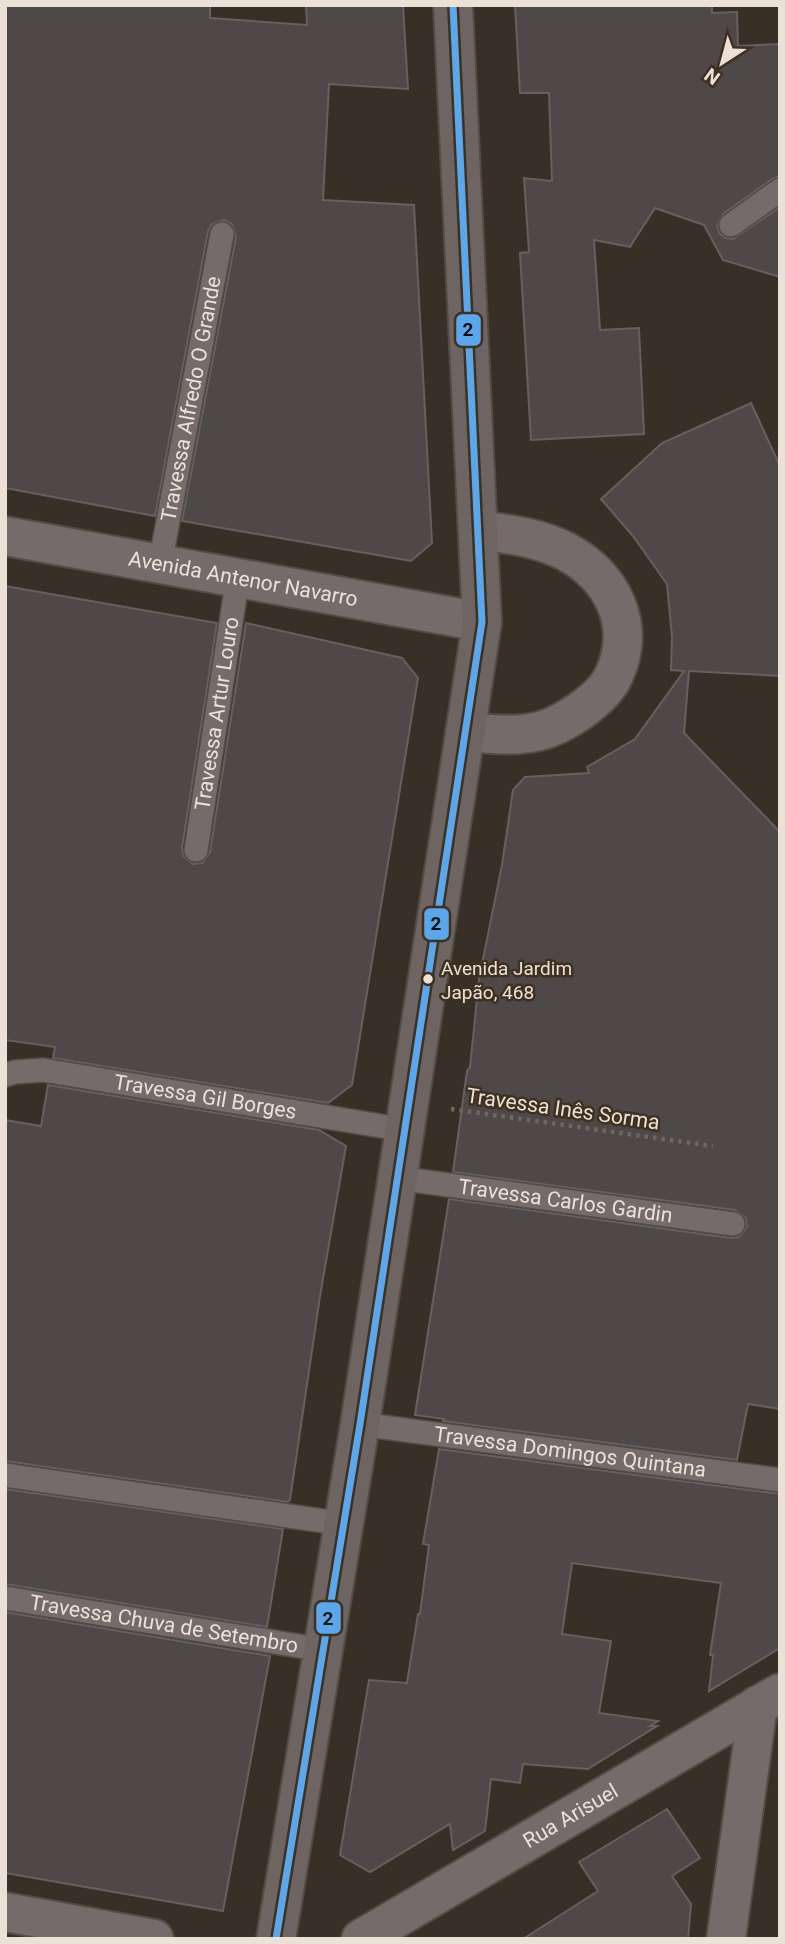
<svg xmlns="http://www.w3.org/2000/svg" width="785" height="1944" font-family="Roboto,sans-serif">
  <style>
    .building { fill: #4f4848; stroke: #676060; stroke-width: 2 }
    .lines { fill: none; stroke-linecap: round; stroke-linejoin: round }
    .service-casing { stroke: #534b44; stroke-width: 26 }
    .minor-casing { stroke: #534b44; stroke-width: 42 }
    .tertiary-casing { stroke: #534b44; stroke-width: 42 }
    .secondary-casing { stroke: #534b44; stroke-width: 42 }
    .path { stroke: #6f6662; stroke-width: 4.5; stroke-dasharray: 3.5 5; stroke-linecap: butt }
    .service { stroke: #746b6a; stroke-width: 23 }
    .minor { stroke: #746b6a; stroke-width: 38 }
    .tertiary { stroke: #746b6a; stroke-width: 38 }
    .secondary { stroke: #6e6461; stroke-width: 38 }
    .bus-1-casing { stroke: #3f301f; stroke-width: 12 }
    .bus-1 { stroke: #5aa8eb; stroke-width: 7 }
    .bus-dot { fill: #ebe1d7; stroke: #3f301f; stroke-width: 2.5 }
    .labels { text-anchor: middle; stroke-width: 5; stroke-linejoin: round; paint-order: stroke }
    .bus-label { font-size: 19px; fill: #ebe1d7; stroke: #3f301f; text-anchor: start }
    .street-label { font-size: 21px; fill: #ebe1d7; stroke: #3f301f }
    .line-badge { stroke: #3f301f; stroke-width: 2.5 }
    .pale-badge-label { font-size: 19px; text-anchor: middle; font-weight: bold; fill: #111 }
  </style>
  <rect width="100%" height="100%" fill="#382f26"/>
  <!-- building -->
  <g class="building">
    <path d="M5 5H210V18L307 25 306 5H403L408 89 329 84 323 200 414 205 432 543 411 561 182 521 236 237 232 224 224 220 212 224 208 231 155 516 5 488Z"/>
    <path d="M515 5H712V13L737 12 738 46 780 44V176L772 179 723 214 717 226 720 234 726 238 733 239 780 207V277L723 260 704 225 655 208 630 247 594 240 600 330 639 328 644 434 531 440 520 253 529 252 524 178 552 181 549 93H520Z"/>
    <path d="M751 403 780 466V676L689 671 684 733 780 832V1409L748 1404 737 1460 443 1421 444 1419 415 1415 449 1199 731 1238 739 1237 747 1227 746 1218 735 1210 453 1172 467 1071 470 1067 479 979 502 865 513 790 525 777 589 773 587 767 635 739 684 671 671 670 672 637 667 584 633 536 601 499 662 443Z"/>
    <path d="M5 586 217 623 182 848 183 856 193 864 202 863 210 852 246 623 402 658 418 678 352 1085 328 1103 53 1058 55 1047 5 1040Z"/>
    <path d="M48 1085 319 1130 346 1146 320 1296 290 1500 288 1502 5 1461V1120L41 1126Z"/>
    <path d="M439 1449 780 1494V1648L709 1691 713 1655H710L721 1583 572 1563 562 1634 611 1641 599 1713 658 1721 650 1726H657L588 1769 523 1764 520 1783 491 1779 485 1831 453 1850 450 1824 370 1872 340 1855 369 1680 407 1683 418 1614H420L429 1545 423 1544Z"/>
    <path d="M5 1489 283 1529 267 1627 5 1584Z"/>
    <path d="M5 1612 270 1656 223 1911 5 1873Z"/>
    <path d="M667 1809 700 1858 672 1876 691 1904 688 1939H523L598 1891 579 1862Z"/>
  </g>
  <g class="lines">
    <defs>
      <g id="service">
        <path d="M731 225 780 190"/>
        <path id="s1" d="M160 564 222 234"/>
        <path id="s2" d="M196 850 238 577"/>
        <path id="s3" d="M5 1075 15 1072 43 1070 405 1130"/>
        <path id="s4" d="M397 1178 733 1224"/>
        <path id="s5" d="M360 1424 780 1480"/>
        <path d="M5 1475 344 1524"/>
        <path id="s6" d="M5 1598 323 1650"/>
      </g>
      <g id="minor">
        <path id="s7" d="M5 536 482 622"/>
        <path d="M465 732C495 734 526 739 554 726 574 717 605 696 614 675 637 624 612 576 565 551 537 537 508 534 478 530"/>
        <path d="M726 1939 758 1705"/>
      </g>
      <g id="tertiary">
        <path d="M5 1912 154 1939"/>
        <path id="s8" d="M361 1939 780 1693"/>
      </g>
      <path id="secondary" d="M276 1939 360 1424 482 622 453 5"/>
    </defs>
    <!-- service casing -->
    <use href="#service" class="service-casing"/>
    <!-- minor casing -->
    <use href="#minor" class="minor-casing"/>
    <!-- tertiary casing -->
    <use href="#tertiary" class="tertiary-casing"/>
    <!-- secondary casing -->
    <use href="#secondary" class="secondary-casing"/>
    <!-- path -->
    <path class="path" d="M451 1109 713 1146"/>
    <!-- service -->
    <use href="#service" class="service"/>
    <!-- minor -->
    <use href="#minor" class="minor"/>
    <!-- tertiary -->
    <use href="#tertiary" class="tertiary"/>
    <!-- secondary -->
    <use href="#secondary" class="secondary"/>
    <defs>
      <path id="bus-1" d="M276 1939 360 1424 482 622 453 5"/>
    </defs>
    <!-- bus-1 casing -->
    <use href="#bus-1" class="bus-1-casing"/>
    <!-- bus-1 -->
    <use href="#bus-1" class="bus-1"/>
  </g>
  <!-- markers -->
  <circle class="bus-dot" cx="428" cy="979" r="6"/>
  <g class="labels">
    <!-- bus labels -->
    <g class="bus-label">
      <text x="441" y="975">Avenida Jardim<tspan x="441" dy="24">Japão, 468</tspan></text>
    </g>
    <!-- street labels -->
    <g class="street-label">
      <text dy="7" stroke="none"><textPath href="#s1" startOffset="168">Travessa Alfredo O Grande</textPath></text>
      <text dy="7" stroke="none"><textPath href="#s7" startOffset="242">Avenida Antenor Navarro</textPath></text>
      <text dy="7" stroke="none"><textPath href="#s2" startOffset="138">Travessa Artur Louro</textPath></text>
      <text dy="7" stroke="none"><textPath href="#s3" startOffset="203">Travessa Gil Borges</textPath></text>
      <text transform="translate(563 1109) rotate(8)" y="7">Travessa Inês Sorma</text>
      <text dy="7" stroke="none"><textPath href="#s4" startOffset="170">Travessa Carlos Gardin</textPath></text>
      <text dy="7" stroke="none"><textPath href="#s5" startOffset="212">Travessa Domingos Quintana</textPath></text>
      <text dy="7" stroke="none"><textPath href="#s6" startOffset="161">Travessa Chuva de Setembro</textPath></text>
      <text dy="7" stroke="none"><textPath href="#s8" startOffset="243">Rua Arisuel</textPath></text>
    </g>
  </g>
  <g class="line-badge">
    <rect x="455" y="313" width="27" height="34" rx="7" fill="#5aa8eb"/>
    <rect x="423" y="907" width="27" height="34" rx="7" fill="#5aa8eb"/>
    <rect x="315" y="1601" width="27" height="34" rx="7" fill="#5aa8eb"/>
  </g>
  <g class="pale-badge-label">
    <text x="468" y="336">2</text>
    <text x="436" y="930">2</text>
    <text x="328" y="1625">2</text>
  </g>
  <!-- border -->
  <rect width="785" height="1944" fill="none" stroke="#ebe1d7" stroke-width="14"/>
  <!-- north arrow -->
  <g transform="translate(722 63) rotate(216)" stroke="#3f301f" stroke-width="5" paint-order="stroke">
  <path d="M0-5L12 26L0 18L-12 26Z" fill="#ebe1d7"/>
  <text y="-10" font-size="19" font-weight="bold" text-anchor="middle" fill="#ebe1d7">N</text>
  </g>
</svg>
